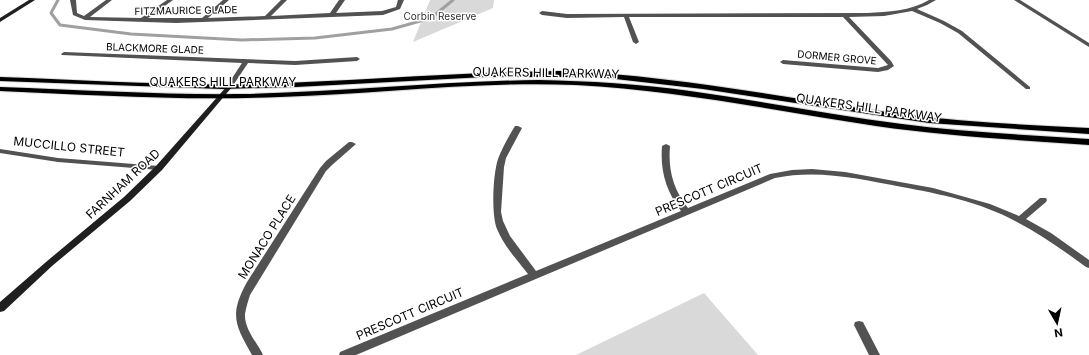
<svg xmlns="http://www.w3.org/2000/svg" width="1089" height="355" font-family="Inter,sans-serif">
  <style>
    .green { fill: #d9d9d9 }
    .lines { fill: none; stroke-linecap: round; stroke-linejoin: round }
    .stream { stroke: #a0a0a0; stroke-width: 3 }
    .primary-casing { stroke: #dbdbdb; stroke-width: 2 }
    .street { fill: #525252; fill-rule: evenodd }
    .secondary { fill: #1f1f1f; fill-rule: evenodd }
    .primary { fill: #000; fill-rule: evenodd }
    .labels { text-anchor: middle; stroke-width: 3; stroke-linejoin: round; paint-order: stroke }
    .far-street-label { font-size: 10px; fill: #000; stroke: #fff }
    .far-park-label { font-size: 10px; fill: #303030; stroke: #fff }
    .street-label { font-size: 12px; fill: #000; stroke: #fff }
  </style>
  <rect width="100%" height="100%" fill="#fff"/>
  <!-- green -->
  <g class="green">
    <path d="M430 0H494L493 8 413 42Z"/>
    <path d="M704 293 758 355H576Z"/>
  </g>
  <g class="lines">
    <!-- stream -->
    <path class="stream" d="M58 0 51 13 60 25 131 34 242 40 315 38 392 29 431 18 453 0"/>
    <defs>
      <g id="primary">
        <path d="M560 71C675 75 788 99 902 114 964 122 1027 125 1089 128V134L929 123 703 89 598 77H485L296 87 222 89 0 81V77C87 80 174 86 260 84 360 81 460 72 560 71Z"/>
        <path d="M539 80C589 81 640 84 690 91 761 101 831 115 902 124 964 132 1027 135 1089 139V145C1018 140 946 136 876 126 776 111 677 90 576 85 477 81 379 94 280 97 187 101 93 95 0 91V87C82 90 164 95 245 94 343 92 441 81 539 80Z"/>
      </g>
    </defs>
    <!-- primary casing -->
    <use href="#primary" class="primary-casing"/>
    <!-- street -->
    <g class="street">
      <path d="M70 0H76L77 13 84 16 106 0H112L90 17 141 18 167 0H173L148 18H202L223 0H229L208 18 265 16 281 0H287L271 16 330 13 339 0H345L336 13 382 11 396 7 398 0H404L400 9 383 15 176 23 85 20 73 15Z"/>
      <path d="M929 0H936L927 5 917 9 944 21 962 31 1030 87V89H1026L958 33 940 23 912 11 884 16 849 17 891 61 894 66 888 70 878 72 783 64 780 62 783 60 878 68 888 65 843 17H629L639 42 636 44 633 42 624 17 567 18 542 15 539 13 542 11 567 14 867 13C889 12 910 11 929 0Z"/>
      <path d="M1014 0H1020L1089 43V47Z"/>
      <path d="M64 52 295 61 357 57 360 59 357 61 295 65 248 63 232 87 230 88 227 86 242 63 62 55 61 54Z"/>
      <path d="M515 126H518L522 128 506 158 504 167 501 212 503 221 510 236 536 271 681 211C666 191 660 171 662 146L666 144 670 146C668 170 673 189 688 208L770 174 792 170 812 169 845 172 933 188 990 204 1019 216 1040 198H1046L1047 200 1046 202 1026 219 1051 233 1089 260V268L1086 267C1063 250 1040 234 1015 221 980 202 940 194 902 187 860 179 818 169 775 178L356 355H339L340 352 528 274C517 260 504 246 497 229 491 214 493 174 498 159 502 148 509 136 515 126Z"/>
      <path d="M349 142H352L356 144 332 165 326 171 250 295C248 301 246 308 245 314 244 329 257 342 263 355H252C235 325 229 315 247 282L320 168 326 161Z"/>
      <path d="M0 149 58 158 159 166 163 168 159 170 58 162 0 153Z"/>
      <path d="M859 321 863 322 880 355H869L854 325 855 322Z"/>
    </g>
    <!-- secondary -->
    <g class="secondary">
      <path d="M29 0H35L0 22V18Z"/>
      <path d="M230 84 233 86 232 87 162 170 130 201 52 266 4 311 0 312V302L46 262 124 197 156 166 228 85Z"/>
    </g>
    <!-- primary -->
    <use href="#primary" class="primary"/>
  </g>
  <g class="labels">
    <!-- far-street labels -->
    <g class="far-street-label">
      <text transform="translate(186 10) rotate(-1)" y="4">FITZMAURICE GLADE</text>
      <text transform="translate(155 48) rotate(2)" y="4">BLACKMORE GLADE</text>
      <text transform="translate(837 57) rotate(5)" y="4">DORMER GROVE</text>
    </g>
    <!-- far-park labels -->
    <g class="far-park-label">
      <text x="440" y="20">Corbin Reserve</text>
    </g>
    <!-- street labels -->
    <g class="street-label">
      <text transform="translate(546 73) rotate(1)" y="4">QUAKERS HILL PARKWAY</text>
      <text x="223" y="86">QUAKERS HILL PARKWAY</text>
      <text transform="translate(869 108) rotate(8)" y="4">QUAKERS HILL PARKWAY</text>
      <text transform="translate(69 147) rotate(6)" y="4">MUCCILLO STREET</text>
      <text transform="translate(123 184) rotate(-43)" y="4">FARNHAM ROAD</text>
      <text transform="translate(709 190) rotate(-23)" y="4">PRESCOTT CIRCUIT</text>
      <text transform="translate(267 237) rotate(-58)" y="4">MONACO PLACE</text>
      <text transform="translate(410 314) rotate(-23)" y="4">PRESCOTT CIRCUIT</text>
    </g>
  </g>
  <!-- north arrow -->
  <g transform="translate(1057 323) rotate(171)" stroke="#ffffff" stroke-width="3" paint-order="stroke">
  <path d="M0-3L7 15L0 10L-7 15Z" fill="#000000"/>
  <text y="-6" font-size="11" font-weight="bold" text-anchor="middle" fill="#000000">N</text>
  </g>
</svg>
